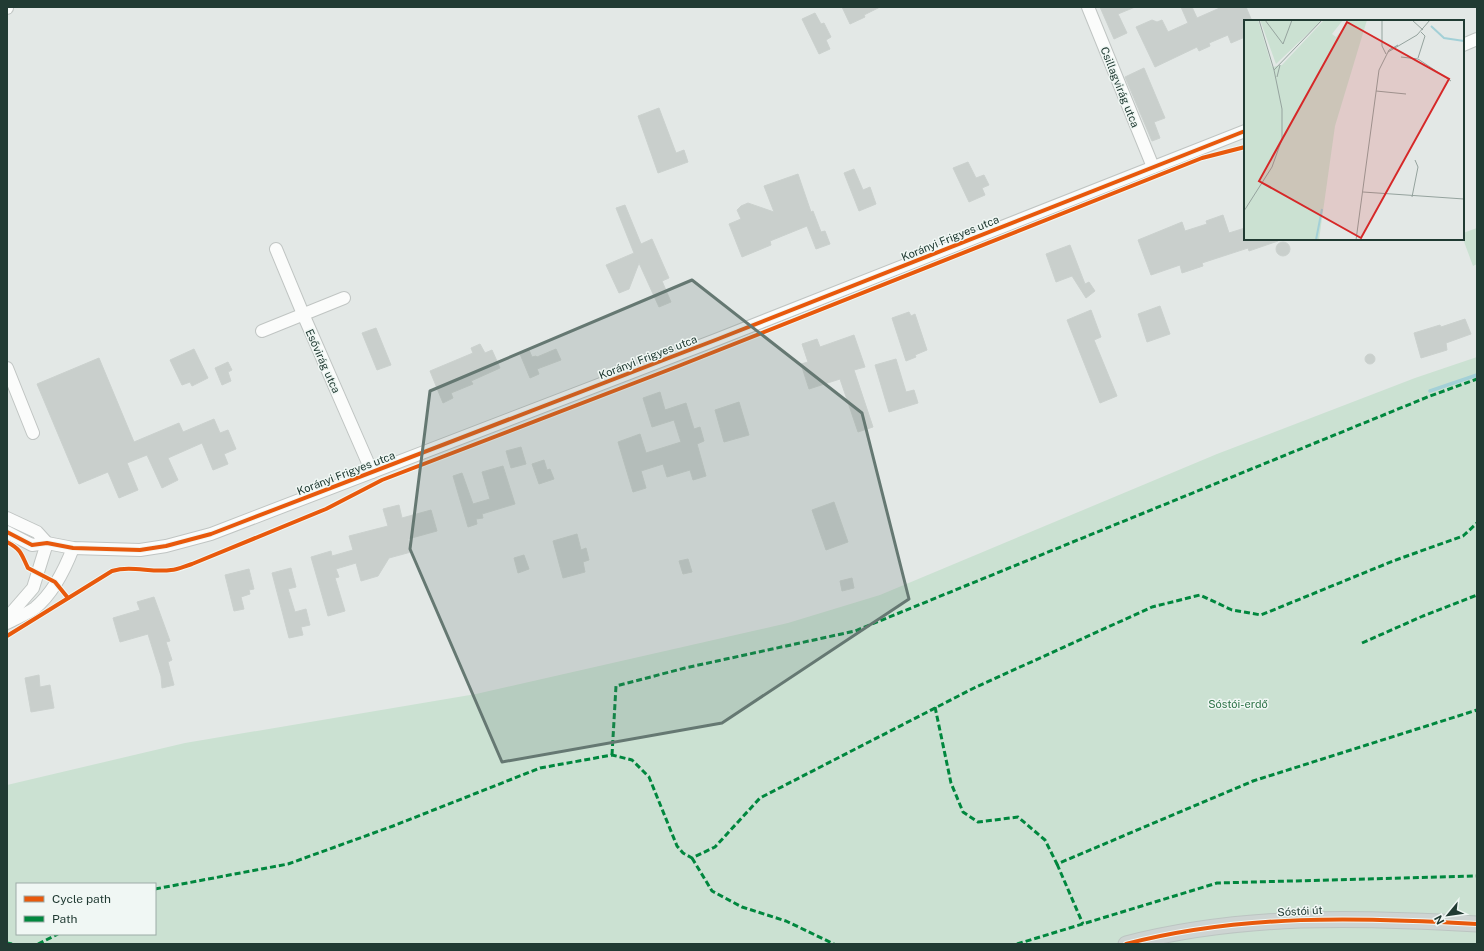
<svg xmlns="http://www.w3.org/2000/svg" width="1484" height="951" font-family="'Public Sans',sans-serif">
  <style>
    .green { fill: #cbe1d2; fill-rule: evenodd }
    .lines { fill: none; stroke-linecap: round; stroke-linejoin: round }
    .stream { stroke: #a3d0d7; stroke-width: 3.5 }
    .building { fill: #c9cfcc; stroke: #cbd1ce }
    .minor-casing { stroke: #c0c5c3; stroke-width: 14 }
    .major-casing { stroke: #bcc5c2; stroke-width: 17 }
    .minor { stroke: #fbfcfb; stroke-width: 12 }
    .major { stroke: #cdd4d2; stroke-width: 15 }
    .quiet { stroke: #00873e; stroke-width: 3; stroke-dasharray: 6 3; stroke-linecap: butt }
    .cycleway-casing { stroke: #f0f7f4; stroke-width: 6 }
    .cycleway { stroke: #e8590c; stroke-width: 4 }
    .marked { fill: #657872; fill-opacity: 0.2; stroke: #657872; stroke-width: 3; stroke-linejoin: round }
    .labels { text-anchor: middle; stroke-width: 3; stroke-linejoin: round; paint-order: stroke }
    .street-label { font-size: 11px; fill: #213b33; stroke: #f0f7f4 }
    .park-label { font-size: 11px; fill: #2b7145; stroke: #f0f7f4 }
    .inset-river { fill: none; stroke: #a3d0d7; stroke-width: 2 }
    .inset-road { fill: none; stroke: #95a39e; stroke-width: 1 }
    .view { fill: #d62828; fill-opacity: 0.15; stroke: #d62828; stroke-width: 2 }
    .inset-edge { fill: none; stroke: #213b33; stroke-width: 2 }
  </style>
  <rect width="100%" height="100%" fill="#e3e8e6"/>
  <!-- green -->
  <g class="green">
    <path d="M1477 228V264L1473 266 1463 239V233Z"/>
    <path d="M1477 357V944H7V785L185 743 476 694 788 623 880 595 1217 454 1415 378ZM17 884H155V934H17Z"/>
  </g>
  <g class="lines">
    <!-- stream -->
    <path class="stream" d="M1430 391 1477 375"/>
  </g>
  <!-- building -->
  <g class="building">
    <path d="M842 7H880L864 15 865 17 850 24Z"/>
    <path d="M1100 7H1135L1118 14 1127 33 1114 39Z"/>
    <path d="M1181 7H1192L1197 18 1222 7H1246L1252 21H1245V37L1231 43 1228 35 1209 43 1210 46 1199 51 1197 47 1155 67 1136 27 1152 20 1157 22 1162 20 1168 32 1188 23Z"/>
    <path d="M815 13 821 24 824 23 831 37 826 40 830 49 819 54 802 19Z"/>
    <path d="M1144 68 1165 118 1154 122 1160 138 1152 141 1125 77Z"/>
    <path d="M659 108 676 153 684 150 688 162 658 173 638 116Z"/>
    <path d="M968 162 976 178 984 175 989 185 982 188 985 195 969 202 953 168Z"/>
    <path d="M854 169 863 190 870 187 876 204 859 211 844 173Z"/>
    <path d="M798 174 811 212 813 211 821 232 825 231 830 244 816 249 807 226 770 241 771 245 742 257 729 224 741 219 737 210 741 206 748 203 774 212 764 186Z"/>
    <path d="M625 205 641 244 652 239 669 278 662 281 671 302 659 307 639 263 629 289 619 293 606 265 634 253 616 208Z"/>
    <path d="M1223 215 1229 233 1245 228V239H1278V241L1249 251 1248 248 1202 263 1203 266 1182 273 1180 265 1151 275 1138 240 1182 222 1185 231 1207 224 1206 221Z"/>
    <circle cx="1283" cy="249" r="7"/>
    <path d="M1070 245 1085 284 1089 282 1095 291 1086 298 1072 276 1056 282 1046 254Z"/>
    <path d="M1160 306 1170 334 1147 342 1138 314Z"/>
    <path d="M1091 310 1101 337 1094 340 1117 396 1100 403 1067 320Z"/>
    <path d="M909 312 911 316 915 314 927 350 915 355 916 357 906 361 892 318Z"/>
    <path d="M1465 319 1471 334 1446 343 1447 350 1421 358 1414 333 1440 325 1441 327Z"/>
    <path d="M376 328 391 365 377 370 362 333Z"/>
    <path d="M854 335 865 367 854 370 873 427 858 432 840 379 809 389 801 364 808 362 802 344 817 339 820 347Z"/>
    <path d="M480 344 485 353 492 350 500 368 471 381 473 384 451 393 453 398 443 403 430 371 473 353 471 348Z"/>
    <path d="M194 349 208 378 192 386 190 382 182 385 170 360Z"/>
    <path d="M556 349 561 360 537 369 539 374 530 378 520 354 529 350 532 357 536 356 537 357Z"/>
    <circle cx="1370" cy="359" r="5"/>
    <path d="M99 358 134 442 179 423 183 432 214 419 220 433 228 430 236 449 224 454 228 464 213 470 202 443 168 458 178 480 162 488 147 455 127 463 138 490 119 498 108 472 79 484 37 384Z"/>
    <path d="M896 359 906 392 914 390 918 403 889 412 875 365Z"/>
    <path d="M228 362 232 370 228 372 231 381 222 385 215 368Z"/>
    <path d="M660 392 665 410 686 403 694 429 700 427 704 441 697 444 706 476 693 480 690 470 667 477 663 464 641 471 646 488 633 492 618 442 640 434 646 453 681 442 674 420 652 427 643 398Z"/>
    <path d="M739 402 749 435 724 442 715 410Z"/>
    <path d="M521 447 526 464 511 468 506 451Z"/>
    <path d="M544 460 547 470 550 469 554 479 539 484 532 464Z"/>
    <path d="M503 466 515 504 482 514 483 518 476 519 477 524 468 527 453 476 462 473 473 504 490 499 482 472Z"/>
    <path d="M834 502 848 542 826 550 812 510Z"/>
    <path d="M399 505 402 518 431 510 437 531 408 539 411 552 389 558 378 576 361 581 356 563 336 569 339 577 335 578 345 611 328 616 311 557 331 551 332 556 353 550 349 536 388 526 383 509Z"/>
    <path d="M577 534 581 550 586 548 589 560 583 562 585 572 563 578 553 541Z"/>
    <path d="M524 555 529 569 518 573 514 558Z"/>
    <path d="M688 559 692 572 683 574 679 561Z"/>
    <path d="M291 568 296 587 288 589 295 612 306 609 310 625 301 627 303 635 289 638 272 573Z"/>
    <path d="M249 569 254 589 249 590 250 594 241 597 244 609 234 611 225 575Z"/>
    <path d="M852 578 854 588 842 591 840 581Z"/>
    <path d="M154 597 170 641 166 642 172 660 168 662 174 685 162 688 161 676 148 634 120 642 113 618 140 610 137 602Z"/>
    <path d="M39 675 40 687 50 685 54 708 31 712 25 678Z"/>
  </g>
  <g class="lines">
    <defs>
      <g id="minor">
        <path d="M1088 7 1153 167"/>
        <path d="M7 8V7"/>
        <path d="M1463 45 1477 39"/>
        <path d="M276 249 303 314 372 472"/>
        <path d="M262 331 344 298"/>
        <path d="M7 368 33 433"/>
        <path d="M7 518 37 532 47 543"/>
        <path d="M7 532 32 545 47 543 73 548 140 550 166 546 211 534 718 339 1245 131"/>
        <path d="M7 618 33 588 47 543"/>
        <path d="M7 623C16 618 27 614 35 608 52 594 65 569 73 548"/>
      </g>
      <path id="major" d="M1126 944C1241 914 1359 917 1477 924"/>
    </defs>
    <!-- minor casing -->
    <use href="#minor" class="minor-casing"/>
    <!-- major casing -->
    <use href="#major" class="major-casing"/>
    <!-- minor -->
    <use href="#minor" class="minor"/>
    <!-- major -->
    <use href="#major" class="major"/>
    <!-- quiet -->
    <g class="quiet">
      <path d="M1362 643 1423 616 1477 595"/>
      <path d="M935 707 951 783 963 812 978 822 1018 817 1045 840 1057 864 1253 781 1477 710"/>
      <path d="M612 755 616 686 685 668 855 631 1430 396 1477 379"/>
      <path d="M692 858 712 891 742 907 786 921 834 944"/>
      <path d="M1057 864 1083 924"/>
      <path d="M155 889 288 864 393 826 540 768 612 755 632 760 649 777 677 846 683 853 692 858 715 847 760 798 974 688 1152 607 1200 595 1232 610 1261 615 1393 561 1463 536 1477 523"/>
      <path d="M7 943 12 944"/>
      <path d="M38 944 58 934"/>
      <path d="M1017 944 1217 883 1477 876"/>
    </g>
    <defs>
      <g id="cycleway">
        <path d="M7 532 32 545 47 543 73 548 140 550 166 546 211 534 718 339 1245 131"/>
        <path d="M7 542C22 550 21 554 28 568L55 582 68 598"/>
        <path d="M7 636 112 571C132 565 151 573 171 570 178 570 185 566 192 564L326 509 382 480 676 367 1202 158 1245 147"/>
        <path d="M1126 944C1241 914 1359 917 1477 924"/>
      </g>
    </defs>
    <!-- cycleway casing -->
    <use href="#cycleway" class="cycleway-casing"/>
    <!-- cycleway -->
    <use href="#cycleway" class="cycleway"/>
  </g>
  <!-- marked area -->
  <path class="marked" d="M692 280 862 413 909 599 722 723 502 762 410 549 430 391Z"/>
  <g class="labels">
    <!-- street labels -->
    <g class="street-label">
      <text transform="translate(1120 87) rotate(68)" y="4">Csillagvirág utca</text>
      <text transform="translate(950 238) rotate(-22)" y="4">Korányi Frigyes utca</text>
      <text transform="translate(648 357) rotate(-21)" y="4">Korányi Frigyes utca</text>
      <text transform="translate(323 361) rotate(66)" y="4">Esővirág utca</text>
      <text transform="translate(346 473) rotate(-21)" y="4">Korányi Frigyes utca</text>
      <text transform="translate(1300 911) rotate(-3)" y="4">Sóstói út</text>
    </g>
    <!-- park labels -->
    <g class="park-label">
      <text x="1238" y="708">Sóstói-erdő</text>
    </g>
  </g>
  <!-- overview -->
  <g transform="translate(1244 20)">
    <rect width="220" height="220" fill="#e3e8e6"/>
    <path d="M0 0H14L28 47 38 45 80 0H99L88 14 92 17 106 0H123L91 106 75 220H0ZM16 0H78L32 44Z" fill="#cbe1d2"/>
    <path class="inset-river" d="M187 6 200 18 220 21M72 220 78 189"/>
    <path class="inset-road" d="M15 0 30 50M21 0 39 24 48 0M138 0V26L142 34M168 0 179 10M144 32 173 15 186 0M157 37 174 39 207 61M174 38 181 16 177 12M30 50 78 0M33 57 36 45M132 71 162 74M119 172 220 179M168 177 174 147 171 140M0 191 28 147 38 119V89L30 50M112 220 135 50 145 30 154 25"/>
    <path class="view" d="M103 2 205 59 117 218 15 161Z"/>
    <rect width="220" height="220" class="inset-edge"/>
  </g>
  <!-- border -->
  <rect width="1484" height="951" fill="none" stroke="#213b33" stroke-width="16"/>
  <!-- legend -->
  <rect x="16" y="883" width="140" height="52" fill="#f0f7f4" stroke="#9daca7"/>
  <rect x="24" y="896" width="20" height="6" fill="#e8590c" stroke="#9daca7"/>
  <text x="52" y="903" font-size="12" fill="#213b33">Cycle path</text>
  <rect x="24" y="916" width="20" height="6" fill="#00873e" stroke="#9daca7"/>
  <text x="52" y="923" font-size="12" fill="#213b33">Path</text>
  <!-- north arrow -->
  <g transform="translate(1448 915) rotate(241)" stroke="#f0f7f4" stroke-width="3" paint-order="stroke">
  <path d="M0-3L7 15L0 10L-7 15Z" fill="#213b33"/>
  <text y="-6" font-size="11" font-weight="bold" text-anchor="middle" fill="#213b33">N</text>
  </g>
</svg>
